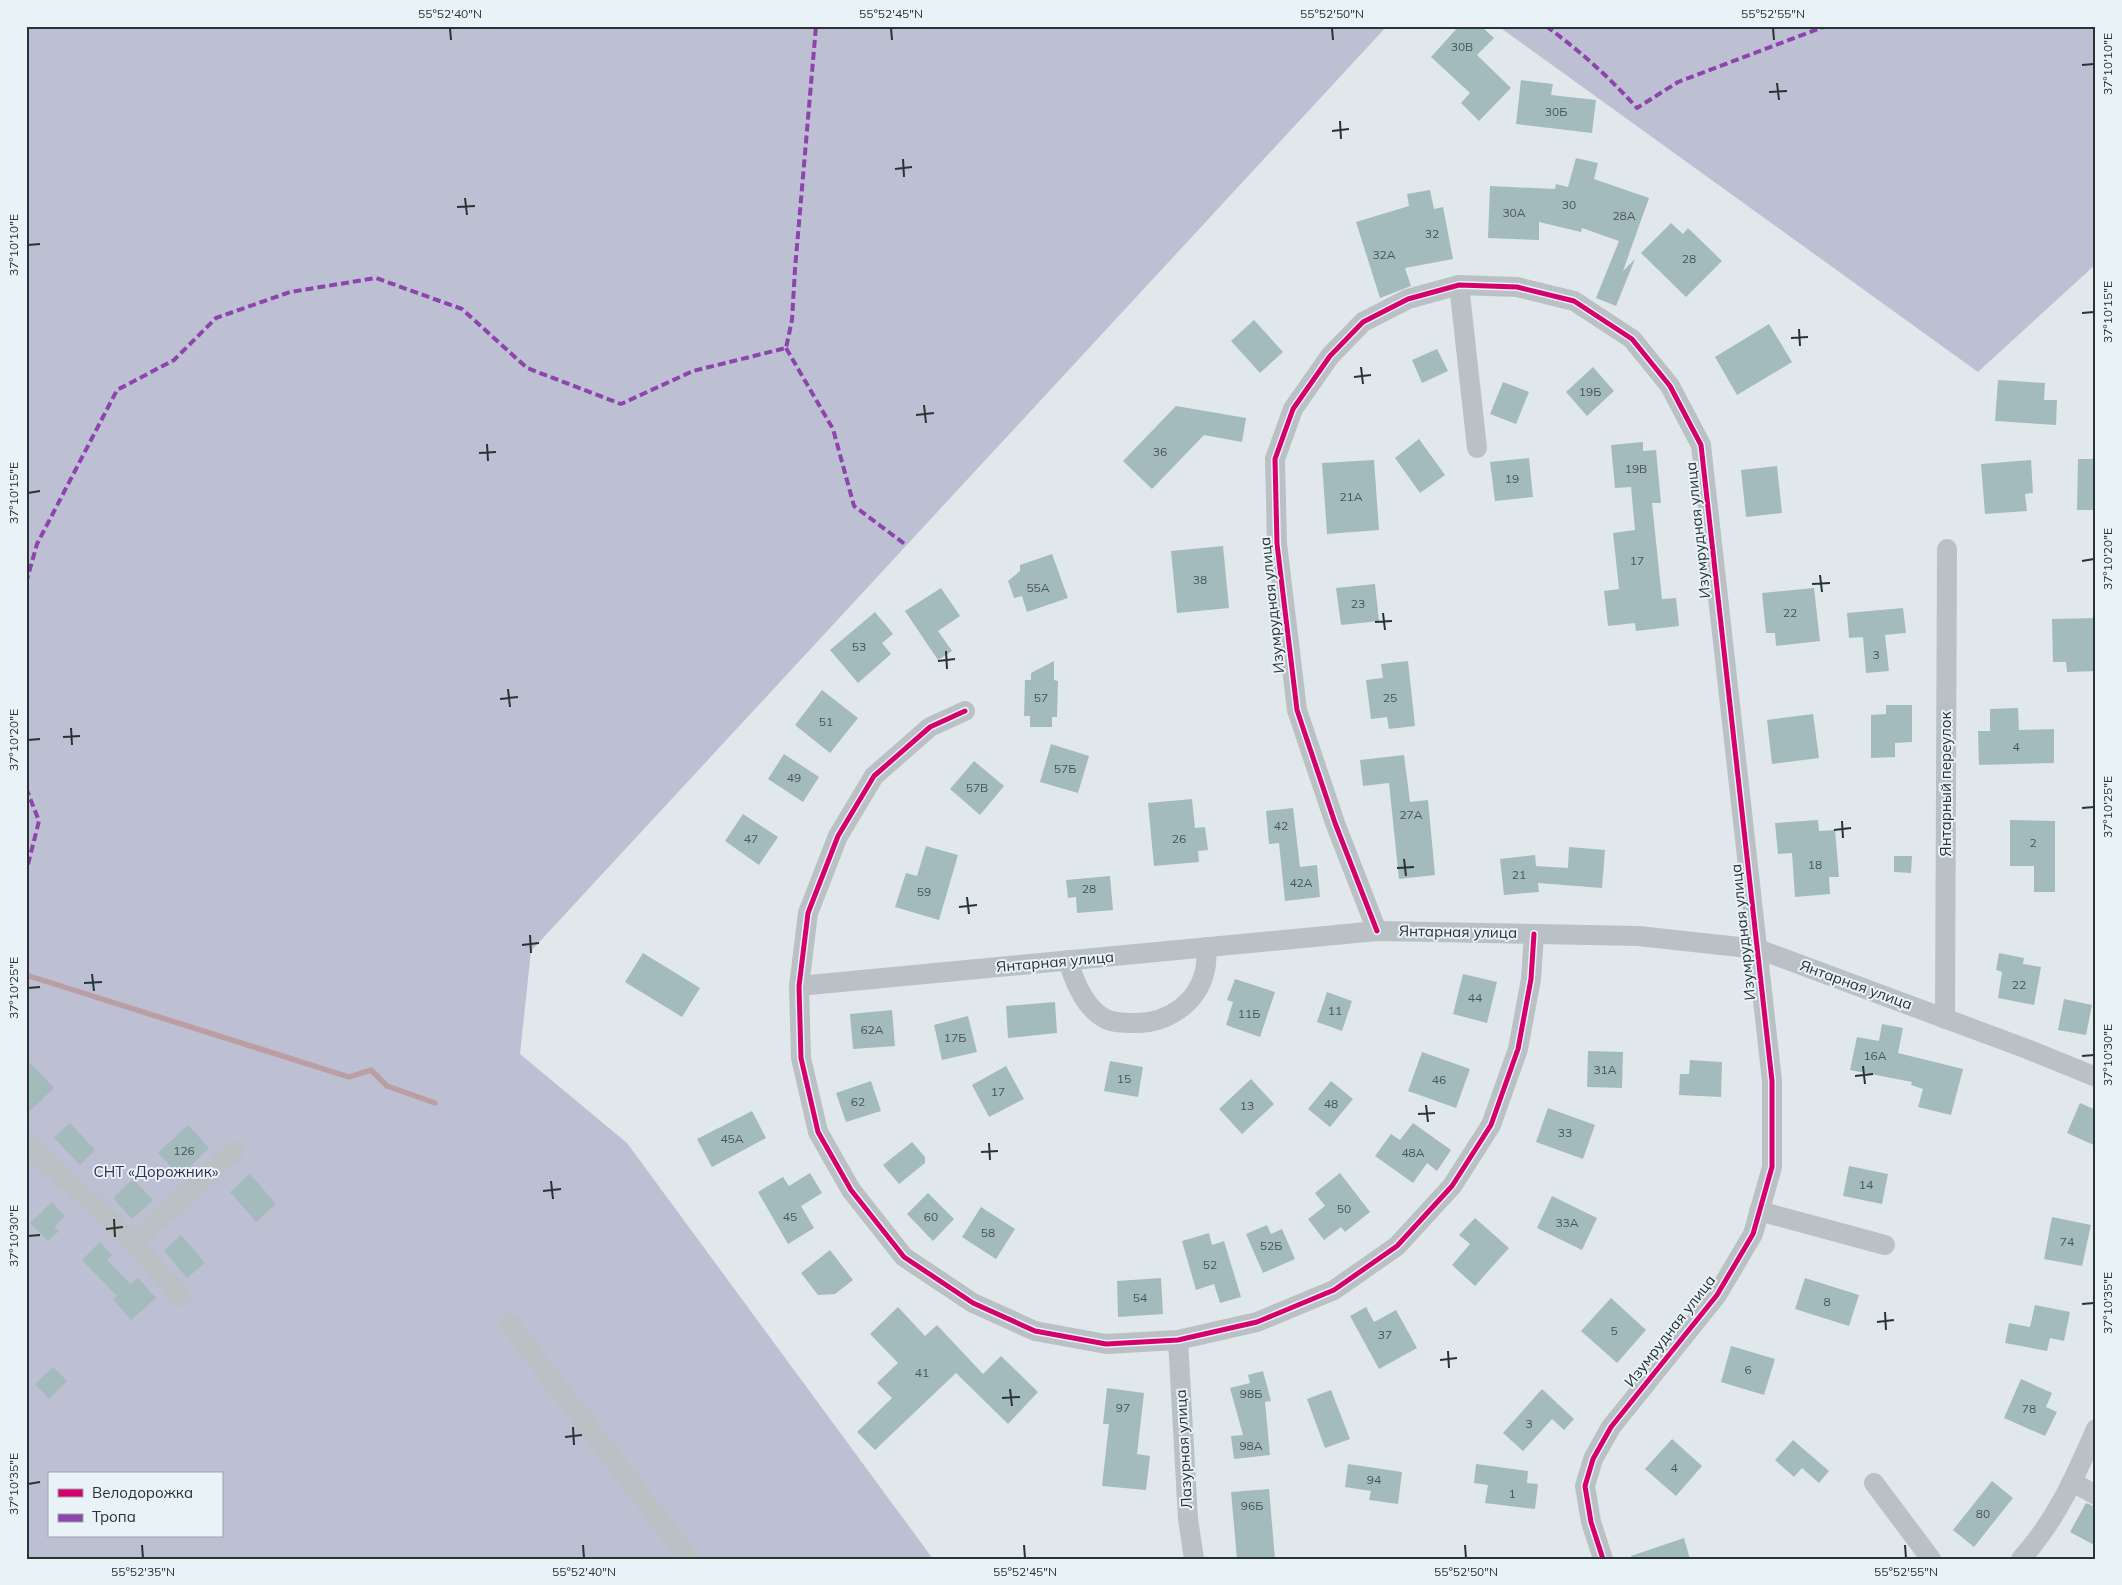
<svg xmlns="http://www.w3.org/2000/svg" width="2122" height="1585" font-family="Mulish,sans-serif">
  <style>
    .green { fill: #bdbfd2; fill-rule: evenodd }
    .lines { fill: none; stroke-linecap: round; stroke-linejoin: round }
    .stream { stroke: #ba9ea4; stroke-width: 5.5 }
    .building { fill: #a4bbbd }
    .minor { stroke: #b9c1c4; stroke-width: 20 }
    .quiet { stroke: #8e44ad; stroke-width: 4; stroke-dasharray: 8 4; stroke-linecap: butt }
    .cycleway-casing { stroke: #e8f2f7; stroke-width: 8 }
    .cycleway { stroke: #d6006c; stroke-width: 5 }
    .ticks { fill: none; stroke: #283334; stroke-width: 2 }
    .labels { text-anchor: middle; stroke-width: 4; stroke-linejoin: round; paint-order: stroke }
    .number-label { font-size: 12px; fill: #475556 }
    .street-label { font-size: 15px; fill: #283334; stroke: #e8f2f7 }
    .park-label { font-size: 15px; fill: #332e50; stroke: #e8f2f7 }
    .neatline { fill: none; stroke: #283334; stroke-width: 2 }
    .ticks-label { font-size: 12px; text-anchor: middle; fill: #283334 }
  </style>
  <rect width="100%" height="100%" fill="#e0e8eb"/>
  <!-- green -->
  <g class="green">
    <path d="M26 26H1387L531 951 520 1054 627 1143 933 1559H26ZM49 1474H221V1536H49Z"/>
    <path d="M1498 26H2096V264L1978 372Z"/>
  </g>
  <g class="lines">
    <!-- stream -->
    <path class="stream" d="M26 975 349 1077 371 1070 387 1086 435 1103"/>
  </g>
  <!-- building -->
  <g class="building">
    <path d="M1459 26H1481L1494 38 1477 55 1511 88 1479 121 1461 103 1470 93 1431 57Z"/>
    <path d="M1521 80 1553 84 1551 95 1596 100 1592 133 1516 124Z"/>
    <path d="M1576 158 1598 163 1594 179 1649 198 1623 271 1635 259 1616 306 1596 298 1619 241 1582 228 1581 232 1539 222V240L1488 238 1490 186 1555 189 1556 184 1568 187Z"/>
    <path d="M1430 190 1434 209 1443 207 1453 259 1405 268 1411 286 1380 298 1356 222 1409 206 1407 194Z"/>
    <path d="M1671 223 1683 234 1688 228 1722 261 1686 297 1641 253Z"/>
    <path d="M1254 320 1283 352 1260 373 1231 341Z"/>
    <path d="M1769 324 1792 362 1737 395 1715 357Z"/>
    <path d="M1437 349 1448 371 1422 383 1412 360Z"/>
    <path d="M1593 367 1614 391 1587 416 1566 392Z"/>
    <path d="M1998 380 2045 383 2044 400H2057L2056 425 1995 421Z"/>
    <path d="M1503 382 1529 392 1516 424 1490 414Z"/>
    <path d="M1176 406 1246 418 1242 442 1204 435 1152 489 1123 461Z"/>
    <path d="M1419 439 1445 475 1420 493 1395 458Z"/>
    <path d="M1643 442V451L1656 450 1661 503H1652L1662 599 1676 598 1679 626 1636 631 1635 623 1608 626 1604 591 1619 589 1613 533 1635 530 1631 487 1615 488 1611 445Z"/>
    <path d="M1529 458 1533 497 1495 501 1490 462Z"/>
    <path d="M2078 459H2096V510H2077Z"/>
    <path d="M1374 460 1379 530 1327 534 1322 463Z"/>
    <path d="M2031 460 2033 493 2025 494 2027 511 1985 514 1981 464Z"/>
    <path d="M1777 466 1782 513 1746 517 1741 470Z"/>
    <path d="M1223 546 1229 608 1177 613 1171 551Z"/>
    <path d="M1052 554 1068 598 1027 612 1022 596 1014 598 1008 581 1020 571V565Z"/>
    <path d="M1375 584 1379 621 1341 625 1336 588Z"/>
    <path d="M941 588 960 616 938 631 952 651 938 660 905 611Z"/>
    <path d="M1814 588 1820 641 1776 646 1775 633H1766L1762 593Z"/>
    <path d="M1903 608 1906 633 1885 635 1889 671 1866 673 1863 637 1849 638 1847 613Z"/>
    <path d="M875 612 893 634 882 643 891 654 858 683 830 650Z"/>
    <path d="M2096 618V671L2067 672 2066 662H2053L2052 619Z"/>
    <path d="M1054 661V680L1058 681 1057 717H1052V727H1030V716H1024L1025 680H1031V673Z"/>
    <path d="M1408 661 1415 726 1389 729 1387 717 1371 719 1366 680 1383 678 1381 664Z"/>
    <path d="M822 690 858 718 830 753 795 725Z"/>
    <path d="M1886 705H1912V742L1895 743V757L1871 758V715L1886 714Z"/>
    <path d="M2018 708 2019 730 2054 729V763L1979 765 1978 731H1990V709Z"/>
    <path d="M1813 714 1819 758 1772 764 1767 720Z"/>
    <path d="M1051 744 1089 756 1078 793 1040 782Z"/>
    <path d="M784 754 819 777 803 802 768 779Z"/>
    <path d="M1404 755 1410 802 1428 800 1435 875 1399 879 1389 783 1363 786 1360 760Z"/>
    <path d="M974 761 1004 786 980 815 950 789Z"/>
    <path d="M1192 799 1195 828 1205 827 1208 850 1198 851 1199 862 1154 866 1148 803Z"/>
    <path d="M1293 808 1300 867 1317 865 1320 897 1285 901 1279 843 1269 844 1266 811Z"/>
    <path d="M743 814 778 837 759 865 725 841Z"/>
    <path d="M1818 820 1819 831 1835 830 1839 877H1829L1830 894 1795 897 1792 853 1778 854 1775 823Z"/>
    <path d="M2010 820 2055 821V892H2034V866H2010Z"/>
    <path d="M926 846 958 855 939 920 895 907 906 873 917 876Z"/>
    <path d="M1569 847 1605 850 1602 888 1538 883 1539 892 1504 895 1500 859 1535 855 1536 866 1568 868Z"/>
    <path d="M1894 856H1912L1911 873 1894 872Z"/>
    <path d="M1110 876 1113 910 1077 913 1076 897 1068 898 1066 880Z"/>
    <path d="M643 953 700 988 682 1017 625 982Z"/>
    <path d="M1999 953 2024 958 2023 964 2041 967 2034 1005 1998 998 2002 972 1996 970Z"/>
    <path d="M1463 974 1497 982 1487 1023 1453 1014Z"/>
    <path d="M1235 979 1275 992 1260 1037 1226 1025 1233 1002 1227 1000Z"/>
    <path d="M1327 992 1352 1001 1342 1031 1317 1022Z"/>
    <path d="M2064 999 2092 1005 2086 1035 2058 1030Z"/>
    <path d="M1055 1002 1057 1033 1008 1038 1006 1006Z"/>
    <path d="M892 1010 895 1046 853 1049 850 1014Z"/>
    <path d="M968 1016 977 1052 942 1060 934 1025Z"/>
    <path d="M1882 1024 1903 1028 1898 1053 1963 1069 1951 1115 1918 1107 1923 1089 1911 1085 1912 1082 1850 1070 1857 1037 1879 1041Z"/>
    <path d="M1588 1051 1623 1052 1622 1088 1587 1087Z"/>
    <path d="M1422 1052 1470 1069 1456 1108 1408 1091Z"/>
    <path d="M26 1059 54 1088 26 1115Z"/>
    <path d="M1690 1060 1722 1062 1721 1097 1679 1095 1680 1074H1689Z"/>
    <path d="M1110 1061 1143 1067 1138 1097 1104 1091Z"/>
    <path d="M1006 1066 1024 1099 989 1117 972 1085Z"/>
    <path d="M1251 1079 1274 1104 1242 1134 1219 1109Z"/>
    <path d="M871 1081 881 1111 846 1122 836 1093Z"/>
    <path d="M1331 1081 1353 1099 1330 1127 1308 1109Z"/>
    <path d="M2080 1103 2096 1110V1146L2067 1133Z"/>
    <path d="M1548 1108 1595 1125 1583 1159 1536 1142Z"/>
    <path d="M752 1111 766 1138 712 1167 697 1139Z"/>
    <path d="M70 1123 95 1150 80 1165 54 1138Z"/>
    <path d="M1413 1123 1451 1150 1437 1171 1427 1163 1413 1183 1375 1156 1391 1134 1400 1140Z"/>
    <path d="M188 1125 209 1148 180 1176 158 1153Z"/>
    <path d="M912 1142 925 1157V1163L899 1184 883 1165Z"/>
    <path d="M1849 1166 1888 1174 1882 1204 1843 1196Z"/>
    <path d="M810 1173 822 1193 801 1206 814 1228 788 1244 758 1192 783 1177 789 1186Z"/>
    <path d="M1340 1173 1370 1212 1345 1232 1341 1227 1324 1240 1308 1219 1325 1206 1315 1193Z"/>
    <path d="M250 1174 276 1204 256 1222 230 1192Z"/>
    <path d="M133 1179 153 1200 132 1219 113 1198Z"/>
    <path d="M928 1193 954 1219 933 1241 907 1214Z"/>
    <path d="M1552 1196 1597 1218 1582 1250 1537 1228Z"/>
    <path d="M52 1202 65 1216 54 1227 59 1231 48 1241 30 1223Z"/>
    <path d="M981 1207 1015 1229 996 1259 962 1237Z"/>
    <path d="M2052 1217 2091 1225 2082 1266 2044 1259Z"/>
    <path d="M1475 1218 1509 1248 1475 1286 1452 1265 1470 1244 1459 1235Z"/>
    <path d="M1267 1225 1271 1234 1282 1229 1295 1259 1263 1273 1246 1234Z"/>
    <path d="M1209 1233 1212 1245 1224 1241 1241 1297 1220 1303 1214 1284 1196 1290 1182 1241Z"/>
    <path d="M181 1235 205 1263 187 1278 164 1251Z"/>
    <path d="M100 1242 112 1255 107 1260 130 1284 138 1278 156 1298 131 1320 113 1299 117 1296 82 1260Z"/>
    <path d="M830 1250 853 1280 835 1294 818 1295 801 1273Z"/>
    <path d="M1161 1278 1163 1314 1118 1317 1117 1281Z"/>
    <path d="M1805 1278 1859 1295 1849 1326 1795 1309Z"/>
    <path d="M1611 1298 1646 1330 1617 1363 1581 1331Z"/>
    <path d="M2035 1305 2070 1312 2064 1341 2050 1338 2047 1351 2005 1343 2009 1323 2030 1327Z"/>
    <path d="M898 1307 925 1336 937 1325 983 1374 1001 1356 1038 1392 1008 1424 956 1373 875 1450 857 1432 892 1398 877 1383 898 1363 870 1334Z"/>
    <path d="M1366 1307 1374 1322 1396 1310 1417 1348 1379 1369 1350 1316Z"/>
    <path d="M1731 1346 1775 1359 1764 1395 1721 1382Z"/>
    <path d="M53 1367 67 1381 49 1399 35 1384Z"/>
    <path d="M1263 1371 1271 1401 1265 1402 1270 1455 1234 1459 1231 1436 1243 1435 1230 1388 1250 1383 1248 1375Z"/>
    <path d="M2021 1379 2052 1393 2046 1407 2057 1412 2045 1436 2004 1418Z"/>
    <path d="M1107 1388 1144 1393 1137 1454 1150 1456 1146 1490 1102 1486 1109 1424H1103Z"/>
    <path d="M1542 1389 1574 1419 1564 1430 1552 1419 1523 1451 1503 1433Z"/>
    <path d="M1331 1390 1350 1439 1325 1448 1307 1399Z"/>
    <path d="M1672 1439 1702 1466 1676 1496 1645 1469Z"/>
    <path d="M1793 1440 1829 1471 1819 1483 1802 1468 1794 1477 1775 1460Z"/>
    <path d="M1348 1464 1402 1472 1398 1504 1369 1500 1371 1491 1345 1487Z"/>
    <path d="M1476 1464 1528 1471 1527 1483 1538 1484 1535 1509 1485 1503 1488 1485 1474 1483Z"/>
    <path d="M1992 1481 2013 1498 1974 1547 1953 1530Z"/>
    <path d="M1269 1489 1275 1559H1237L1231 1492Z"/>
    <path d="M2086 1503 2096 1507V1546L2070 1532Z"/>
    <path d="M1684 1538 1690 1559H1632L1631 1556Z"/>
  </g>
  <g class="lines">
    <!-- minor -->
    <g class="minor">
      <path d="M1459 285 1477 448"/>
      <path d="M965 711 930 727 874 776 838 836 808 913 799 986 801 1058 818 1132 851 1190 904 1257 973 1303 1035 1331 1106 1344 1178 1340 1257 1322 1334 1290 1397 1246 1452 1186 1491 1125 1518 1049 1531 979 1534 934"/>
      <path d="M1377 931 1335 823 1297 710 1277 544 1275 459 1293 409 1330 356 1363 322 1408 299 1459 285 1517 287 1574 301 1632 339 1670 386 1701 445 1772 1081V1167L1753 1234 1717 1295 1611 1427 1593 1459 1585 1486 1591 1522 1603 1559"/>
      <path d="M1068 960C1074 981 1084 1007 1104 1018 1112 1023 1125 1023 1134 1023 1167 1024 1198 1003 1205 970 1207 963 1206 954 1207 947"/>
      <path d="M799 986 1377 931 1638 936 1758 949 2027 1049 2096 1077"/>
      <path d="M1945 1019 1947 549"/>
      <path d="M26 1142 133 1242 234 1151"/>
      <path d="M1759 1211 1885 1245"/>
      <path d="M133 1242 181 1297"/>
      <path d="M509 1323 689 1559"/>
      <path d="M1178 1340 1188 1519 1194 1559"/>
      <path d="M2072 1482 2096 1495"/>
      <path d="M1874 1483 1931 1559"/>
      <path d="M2021 1559C2057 1519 2075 1477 2096 1429"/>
    </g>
    <!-- quiet -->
    <g class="quiet">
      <path d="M1546 26C1580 51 1609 77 1637 108L1678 82 1826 26"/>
      <path d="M786 348 833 429 854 506 906 545"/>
      <path d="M26 583 37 544 117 390 174 360 216 318 290 292 376 278 462 309 527 368 621 404 693 371 786 348 792 320 795 269 816 26"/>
      <path d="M26 788 39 821 26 872"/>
    </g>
    <defs>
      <g id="cycleway">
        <path d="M965 711 930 727 874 776 838 836 808 913 799 986 801 1058 818 1132 851 1190 904 1257 973 1303 1035 1331 1106 1344 1178 1340 1257 1322 1334 1290 1397 1246 1452 1186 1491 1125 1518 1049 1531 979 1534 934"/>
        <path d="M1377 931 1335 823 1297 710 1277 544 1275 459 1293 409 1330 356 1363 322 1408 299 1459 285 1517 287 1574 301 1632 339 1670 386 1701 445 1772 1081V1167L1753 1234 1717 1295 1611 1427 1593 1459 1585 1486 1591 1522 1603 1559"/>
      </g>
    </defs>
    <!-- cycleway casing -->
    <use href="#cycleway" class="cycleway-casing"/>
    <!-- cycleway -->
    <use href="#cycleway" class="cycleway"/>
  </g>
  <!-- ticks -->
  <path class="ticks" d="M450 28 451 40M891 28 892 40M1332 28 1333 40M1773 28 1774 40M2082 65 2094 64M1777 83 1779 100M1769 92 1787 91M1340 121 1341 139M1332 131 1349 129M903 159 904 177M895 169 912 167M465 198 467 215M457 207 475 206M28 245 40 244M2082 313 2094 312M1799 329 1800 346M1791 338 1808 337M1361 367 1363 384M1354 377 1371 375M924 405 926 423M916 415 934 413M487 444 488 461M479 453 496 452M28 493 40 491M2082 561 2094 559M1820 575 1822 592M1812 584 1830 583M1383 613 1385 630M1375 622 1392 621M946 651 947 669M938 661 955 659M508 689 510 707M500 699 518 697M71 728 72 745M63 737 80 736M28 740 40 739M2082 808 2094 807M1842 821 1843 838M1834 830 1851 828M1404 859 1406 876M1397 868 1414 867M967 897 969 914M959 907 977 905M530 935 531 953M522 945 539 943M92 974 94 991M84 983 102 982M28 988 40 987M2082 1056 2094 1055M1863 1066 1865 1084M1855 1076 1873 1074M1426 1105 1428 1122M1418 1114 1435 1113M989 1143 990 1160M981 1152 998 1151M551 1181 553 1199M543 1191 561 1189M114 1219 115 1237M106 1229 123 1227M28 1236 40 1235M2082 1304 2094 1303M1885 1312 1886 1330M1877 1322 1894 1320M1448 1351 1449 1368M1440 1360 1457 1358M1010 1389 1012 1406M1002 1398 1020 1397M573 1427 574 1445M565 1437 582 1435M28 1484 40 1482M142 1545 143 1558M583 1545 584 1558M1024 1545 1025 1558M1465 1545 1466 1558M1905 1545 1906 1558"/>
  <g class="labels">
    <!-- number labels -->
    <g class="number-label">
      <text x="1462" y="51">30В</text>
      <text x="1556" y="116">30Б</text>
      <text x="1569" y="209">30</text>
      <text x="1514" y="217">30А</text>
      <text x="1624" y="220">28А</text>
      <text x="1432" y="238">32</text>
      <text x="1384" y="259">32А</text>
      <text x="1689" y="263">28</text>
      <text x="1590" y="396">19Б</text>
      <text x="1160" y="456">36</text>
      <text x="1636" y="473">19В</text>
      <text x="1512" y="483">19</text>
      <text x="1351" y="501">21А</text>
      <text x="1637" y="565">17</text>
      <text x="1200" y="584">38</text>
      <text x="1038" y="592">55А</text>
      <text x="1358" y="608">23</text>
      <text x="1790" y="617">22</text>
      <text x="859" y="651">53</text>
      <text x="1876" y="659">3</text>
      <text x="1041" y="702">57</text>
      <text x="1390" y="702">25</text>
      <text x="826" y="726">51</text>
      <text x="2016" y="751">4</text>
      <text x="1065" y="773">57Б</text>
      <text x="794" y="782">49</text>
      <text x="977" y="792">57В</text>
      <text x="1411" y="819">27А</text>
      <text x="1281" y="830">42</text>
      <text x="751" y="843">47</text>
      <text x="1179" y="843">26</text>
      <text x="2033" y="847">2</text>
      <text x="1815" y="869">18</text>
      <text x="1519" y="879">21</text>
      <text x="1301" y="887">42А</text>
      <text x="1089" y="893">28</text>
      <text x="924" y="896">59</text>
      <text x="2019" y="989">22</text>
      <text x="1475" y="1002">44</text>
      <text x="1335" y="1015">11</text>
      <text x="1249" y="1018">11Б</text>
      <text x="872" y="1034">62А</text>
      <text x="955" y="1042">17Б</text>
      <text x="1875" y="1060">16А</text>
      <text x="1605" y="1074">31А</text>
      <text x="1124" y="1083">15</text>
      <text x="1439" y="1084">46</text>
      <text x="998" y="1096">17</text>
      <text x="858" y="1106">62</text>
      <text x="1331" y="1108">48</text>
      <text x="1247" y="1110">13</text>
      <text x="1565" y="1137">33</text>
      <text x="732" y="1143">45А</text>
      <text x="184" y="1155">126</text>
      <text x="1413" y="1157">48А</text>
      <text x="1866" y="1189">14</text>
      <text x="1344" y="1213">50</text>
      <text x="790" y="1221">45</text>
      <text x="931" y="1221">60</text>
      <text x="1567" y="1227">33А</text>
      <text x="988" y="1237">58</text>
      <text x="2067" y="1246">74</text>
      <text x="1271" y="1250">52Б</text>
      <text x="1210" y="1269">52</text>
      <text x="1140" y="1302">54</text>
      <text x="1827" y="1306">8</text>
      <text x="1614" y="1335">5</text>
      <text x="1385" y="1339">37</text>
      <text x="1748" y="1374">6</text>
      <text x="922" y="1377">41</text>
      <text x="1251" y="1398">98Б</text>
      <text x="1123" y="1412">97</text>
      <text x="2029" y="1413">78</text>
      <text x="1529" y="1428">3</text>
      <text x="1251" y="1450">98А</text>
      <text x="1674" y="1472">4</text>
      <text x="1374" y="1484">94</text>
      <text x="1512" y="1498">1</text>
      <text x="1252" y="1510">96Б</text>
      <text x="1983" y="1518">80</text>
    </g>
    <!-- street labels -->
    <g class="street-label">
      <text transform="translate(1698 530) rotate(-96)" y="5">Изумрудная улица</text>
      <text transform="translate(1272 605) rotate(-96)" y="5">Изумрудная улица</text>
      <text transform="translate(1946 784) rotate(-90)" y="5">Янтарный переулок</text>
      <text transform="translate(1458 932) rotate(1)" y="5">Янтарная улица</text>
      <text transform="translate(1743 932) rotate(-96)" y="5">Изумрудная улица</text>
      <text transform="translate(1055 962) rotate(-5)" y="5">Янтарная улица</text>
      <text transform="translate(1856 985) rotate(20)" y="5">Янтарная улица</text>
      <text transform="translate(1670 1331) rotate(-52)" y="5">Изумрудная улица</text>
      <text transform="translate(1184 1449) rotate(-93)" y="5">Лазурная улица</text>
    </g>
    <!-- park labels -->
    <g class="park-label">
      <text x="156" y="1177">СНТ «Дорожник»</text>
    </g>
  </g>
  <!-- border -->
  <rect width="2122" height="1585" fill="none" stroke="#e8f2f7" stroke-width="55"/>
  <!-- legend -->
  <rect x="48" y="1472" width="175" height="65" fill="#e8f2f7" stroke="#9ba6a9"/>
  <rect x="58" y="1489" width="25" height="8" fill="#d6006c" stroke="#9ba6a9"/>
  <text x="92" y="1498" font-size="15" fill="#283334">Велодорожка</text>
  <rect x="58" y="1514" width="25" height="8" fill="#8e44ad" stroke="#9ba6a9"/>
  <text x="92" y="1522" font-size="15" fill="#283334">Тропа</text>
  <rect x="28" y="28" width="2066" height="1530" class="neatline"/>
  <g class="ticks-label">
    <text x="450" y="18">55°52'40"N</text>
    <text x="891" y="18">55°52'45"N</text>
    <text x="1332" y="18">55°52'50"N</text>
    <text x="1773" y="18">55°52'55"N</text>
    <text transform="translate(2108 64) rotate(-90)" y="4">37°10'10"E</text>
    <text transform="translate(14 245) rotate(-90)" y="4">37°10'10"E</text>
    <text transform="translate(2108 312) rotate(-90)" y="4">37°10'15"E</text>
    <text transform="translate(14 493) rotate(-90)" y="4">37°10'15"E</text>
    <text transform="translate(2108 559) rotate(-90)" y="4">37°10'20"E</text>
    <text transform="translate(14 740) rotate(-90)" y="4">37°10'20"E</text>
    <text transform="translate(2108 807) rotate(-90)" y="4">37°10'25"E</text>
    <text transform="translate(14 988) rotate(-90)" y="4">37°10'25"E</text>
    <text transform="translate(2108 1055) rotate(-90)" y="4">37°10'30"E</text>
    <text transform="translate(14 1236) rotate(-90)" y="4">37°10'30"E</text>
    <text transform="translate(2108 1303) rotate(-90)" y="4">37°10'35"E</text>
    <text transform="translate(14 1484) rotate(-90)" y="4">37°10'35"E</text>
    <text x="143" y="1576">55°52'35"N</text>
    <text x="584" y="1576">55°52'40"N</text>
    <text x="1025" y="1576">55°52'45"N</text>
    <text x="1466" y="1576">55°52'50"N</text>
    <text x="1906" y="1576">55°52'55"N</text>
  </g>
</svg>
